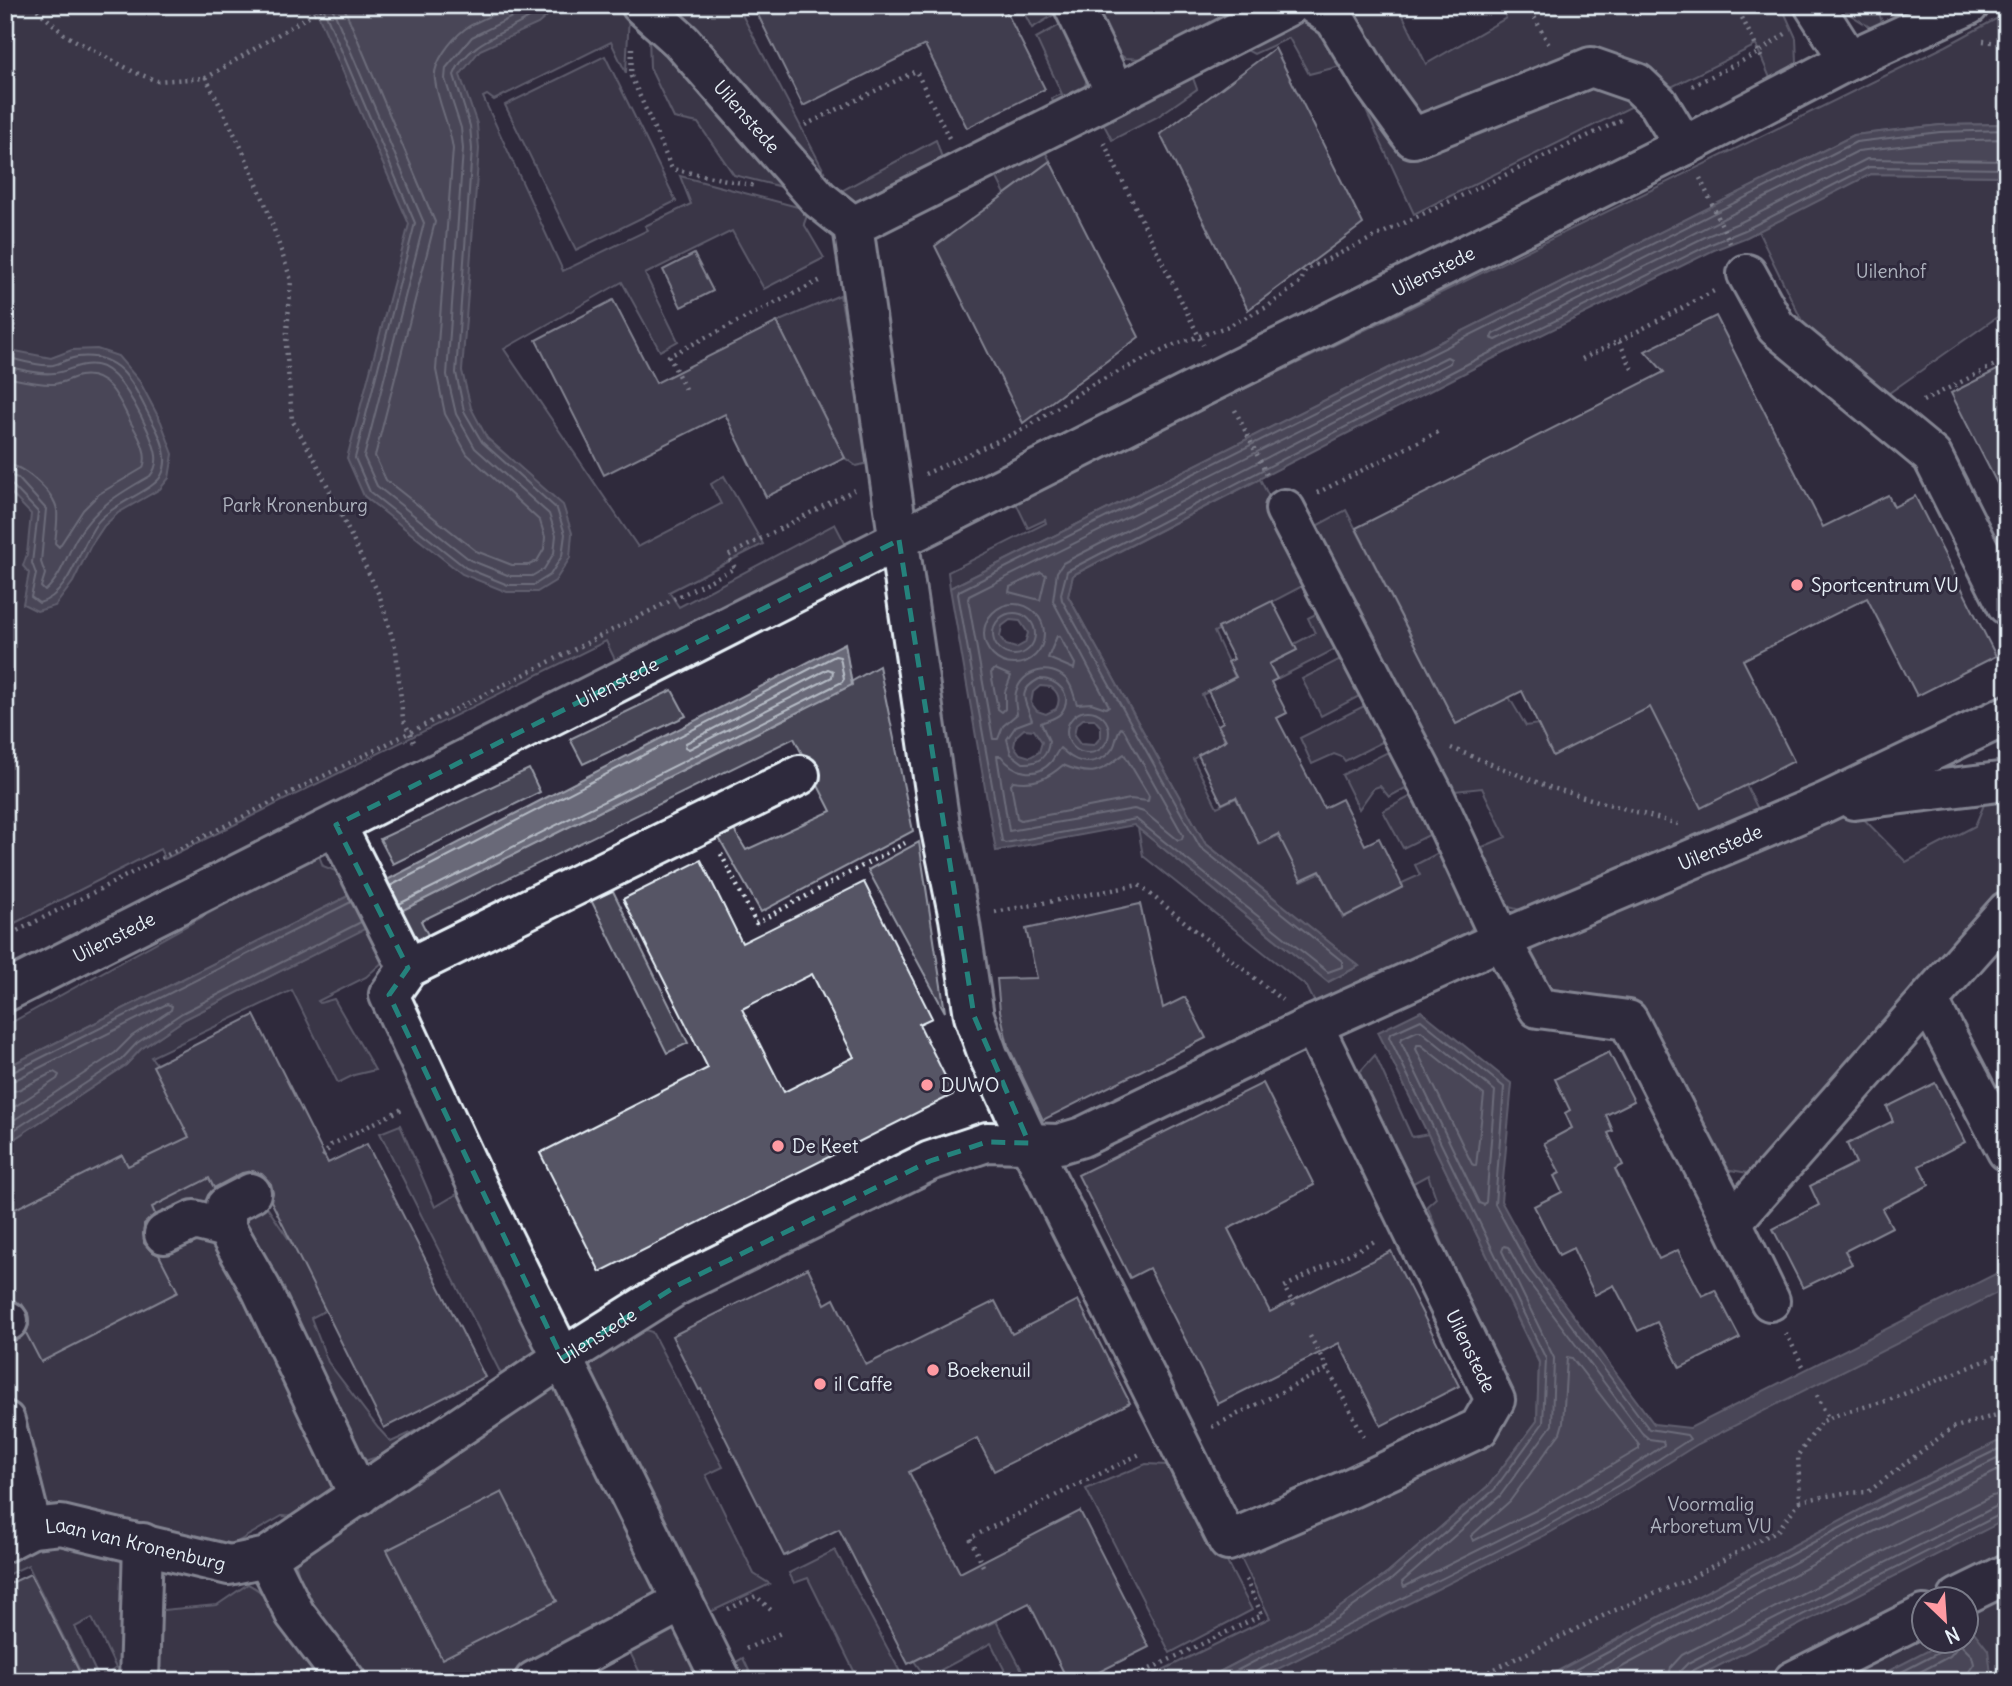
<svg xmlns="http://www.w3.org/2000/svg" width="2012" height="1686" font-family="Delius,sans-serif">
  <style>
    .green { fill: #464455; stroke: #979aa6; stroke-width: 2; fill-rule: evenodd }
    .water { fill: #696978; stroke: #9c9fab; stroke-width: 2; fill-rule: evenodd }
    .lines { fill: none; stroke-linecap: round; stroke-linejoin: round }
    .shore { stroke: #b5bbc5; stroke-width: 2 }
    .building { fill: #575565; stroke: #e8f1f8; stroke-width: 2; fill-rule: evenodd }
    .minor-casing { stroke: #e8f1f8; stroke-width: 44 }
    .path { stroke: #e8f1f8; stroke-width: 4.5; stroke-dasharray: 2 5; stroke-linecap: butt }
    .minor { stroke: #2f2a3d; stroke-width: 38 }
    .marked { fill: none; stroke: #25827c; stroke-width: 5; stroke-dasharray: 14 9; stroke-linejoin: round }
    .poi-dot { fill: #ff9aa2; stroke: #2f2a3d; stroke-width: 2.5 }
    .labels { text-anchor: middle; stroke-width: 6; stroke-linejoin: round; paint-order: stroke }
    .street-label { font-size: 19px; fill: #e8f1f8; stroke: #2f2a3d }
    .park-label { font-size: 19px; fill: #afb4bf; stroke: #2f2a3d }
    .poi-label { font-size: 19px; fill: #e8f1f8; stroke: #2f2a3d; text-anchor: start }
  </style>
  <rect width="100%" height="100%" fill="#2f2a3d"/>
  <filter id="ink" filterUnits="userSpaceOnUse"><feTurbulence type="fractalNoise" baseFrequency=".0143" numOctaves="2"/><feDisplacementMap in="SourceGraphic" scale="14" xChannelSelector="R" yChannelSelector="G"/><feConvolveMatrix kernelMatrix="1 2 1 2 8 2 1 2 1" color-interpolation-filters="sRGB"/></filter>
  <g filter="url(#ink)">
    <!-- green -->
    <g class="green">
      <path d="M5 5H620L629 14 626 73 611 42 494 100 487 95 483 97 563 271 648 230 645 226 691 204 680 176 809 210 804 224 824 258 764 289 732 231 645 274 678 341 660 351 622 282 504 349 638 547 721 504 711 484 724 476 763 544 669 592 679 607 835 524 849 551 616 662 606 641 165 859 160 849 5 928Z"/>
      <path d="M661 5H737L836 194 936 140 944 164 853 213Z"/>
      <path d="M1020 5H1057L1060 11 1032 28Z"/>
      <path d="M1091 5H1264L1145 59 1125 58 1111 48Z"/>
      <path d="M1296 5H1398L1426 64 1506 18 1500 5H1543L1546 11 1560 5H1781L1796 38 1797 62 1785 71 1770 78 1756 45 1414 214 1345 65 1309 74 1289 38 1254 54 1231 42Z"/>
      <path d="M1835 5H1876L1882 22 1873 29Z"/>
      <path d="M2007 13V124L1940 125 1854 135 950 588 948 572 1046 523 1045 520 1028 528 1015 501 1946 46Z"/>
      <path d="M1069 20 1091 62 1083 94 1055 110 1052 98 1062 94 1036 38Z"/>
      <path d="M649 35 669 55 786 188 734 175 698 123 674 118 650 68Z"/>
      <path d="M605 56 676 201 576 250 505 105Z"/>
      <path d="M1189 67 1197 89 1157 117 1112 140 1097 112Z"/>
      <path d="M1040 141 1050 161 1005 194 990 164Z"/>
      <path d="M1871 174 2007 176V310L1882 398 1802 321 1754 223Z"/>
      <path d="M840 295 863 415 869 463 856 466 845 458 777 322Z"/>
      <path d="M1260 479 1312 581 1214 632 1235 677 1202 695 1225 741 1193 759 1217 807 1236 798 1260 845 1279 835 1302 881 1321 872 1343 918 1403 887 1402 883 1420 875 1415 865 1446 849 1473 922 1472 928 1462 938 1318 1009 1307 987 1143 856 1138 828 1328 982 1359 966 1205 843 1068 596 1073 575Z"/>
      <path d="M1346 510 1456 724 1509 697 1526 726 1650 707 1746 785 1760 813 1524 911 1494 903 1466 854 1506 837 1482 788 1455 791 1307 531Z"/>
      <path d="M1325 609 1343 645 1277 679 1269 664 1296 650 1294 644 1315 633 1308 618Z"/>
      <path d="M1348 655 1367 692 1321 716 1302 679Z"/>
      <path d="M879 666 913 831 761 912 719 838 734 830 746 850 831 811 794 738 421 921 434 947 419 945 401 911 787 718Z"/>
      <path d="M672 690 686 716 583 764 570 739Z"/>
      <path d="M1372 702 1390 738 1345 761 1342 757 1334 754 1312 764 1300 738Z"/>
      <path d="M1396 748 1413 784 1389 797 1380 786 1374 788 1359 809 1342 775Z"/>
      <path d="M529 769 540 792 393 864 380 839Z"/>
      <path d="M1417 793 1437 831 1403 848 1383 811Z"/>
      <path d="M2007 793V893L1759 1175 1720 1168 1636 1007 1567 1002 1535 985 1531 945 1852 807 1906 862 1975 826 1988 795Z"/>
      <path d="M919 842 945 1012 868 870Z"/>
      <path d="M318 853 323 866 343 874 354 893 5 1068V1026Z"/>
      <path d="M613 891 688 1043 667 1053 591 900Z"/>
      <path d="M369 926 385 960 366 977 318 1001 320 1003 334 999 375 1070 354 1075 338 1083 292 990 151 1057 250 1182 334 1306 311 1318 328 1362 378 1428 391 1442 417 1430 419 1433 381 1456 361 1462 338 1488 296 1517 282 1516 225 1549 39 1505 5 1523V1145L126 1065 141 1049 185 1019Z"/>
      <path d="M1375 1055 1412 1137 1428 1134 1539 1363 1537 1421 1489 1485 1388 1573 1332 1613 1202 1681H1140L1270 1618 1239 1554 1508 1397 1427 1206 1436 1198 1428 1175 1404 1188 1358 1074Z"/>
      <path d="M400 1125 435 1207 459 1193 541 1353 505 1382 380 1133Z"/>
      <path d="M2007 1284V1446L1543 1681H1231Z"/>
      <path d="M635 1327 652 1332 723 1467 706 1475 754 1574 770 1584 702 1616 580 1374 588 1358Z"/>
      <path d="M559 1378 667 1584 658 1601 505 1681H374L307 1611 293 1551Z"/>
      <path d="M1146 1464 1167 1465 1192 1495 1252 1610 1170 1653 1086 1489Z"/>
      <path d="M2007 1511V1681H1670ZM1924 1598H1966V1640H1924Z"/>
      <path d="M46 1541 132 1559 125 1672 111 1680 107 1674 116 1668 92 1618 75 1627 100 1681H85L28 1565 5 1576V1561Z"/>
      <path d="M835 1550 905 1681H859L808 1578 794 1583 789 1573Z"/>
      <path d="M248 1584C280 1600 314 1652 335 1681H145L147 1597 163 1610 217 1605Z"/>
      <path d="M672 1616 713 1681H644L624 1640Z"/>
      <path d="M996 1621 1024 1674 1009 1679 991 1643 926 1678 914 1661Z"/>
      <path d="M743 1658 754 1681H734L728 1667Z"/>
    </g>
    <!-- water -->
    <g class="water">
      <path d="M314 5H560L538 24 480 50 460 75 477 124 479 149 462 371 471 408 487 438 563 505 572 533 570 558 555 581 537 592H507L462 574 364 496 347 458 409 224Z"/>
      <path d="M2007 124V176L1871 174 1747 237 1714 250 1478 366 1073 575 1068 596 1205 843 1359 966 1328 982 1134 825 996 851 950 588 1854 135 1940 125ZM1010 620 1020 621 1028 633 1025 643 1016 648 1006 645 1000 637 1002 626ZM1040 686 1051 687C1059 693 1061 700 1056 709L1046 714 1037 711 1031 703 1033 692ZM1083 719H1094L1101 727V737L1094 745 1080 744 1074 736 1076 725ZM1024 729 1034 730 1042 742 1039 752 1030 757 1020 754 1014 746 1016 736Z"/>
      <path d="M5 349 51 358 72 350 97 349 118 356 140 382 161 422 173 454 169 478 160 489 118 513 104 526 90 547 73 582 55 606 37 611 23 604 29 573 23 566 27 554 31 514 5 487Z"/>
      <path d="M845 643 852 685 185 1019 141 1049 126 1065 5 1145V1068L354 893 385 881Z"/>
      <path d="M1421 1011 1512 1084 1501 1201 1537 1267 1654 1424 1690 1428 2007 1268V1288L1698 1444 1623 1491 1549 1533 1254 1681H1202L1332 1613 1388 1573 1489 1485 1537 1421 1539 1362 1378 1032Z"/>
      <path d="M2007 1437V1519L1689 1681H1539L1882 1498Z"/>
      <path d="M1971 1628 1988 1650 1991 1674 1977 1681H1869L1947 1641 1966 1640 1967 1631Z"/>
    </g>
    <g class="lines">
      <!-- shore -->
      <g class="shore">
        <path d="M322 5 415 223 355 458 370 492 466 568 508 585H534L550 575 562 556 565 534 557 509 482 442 464 411 456 373 472 149 470 126 454 75C468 37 520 30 549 5"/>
        <path d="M331 5 424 223 364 457 377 486 470 560 510 576H532L544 569 554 553 556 535 549 514 475 448 456 414 447 375 463 149 461 128 445 79 446 68 472 37 536 5"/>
        <path d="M343 5 435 222 375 456 386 480 476 551 512 565H529L537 561 544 549 545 537 540 521 467 454 445 414 436 370 453 149C450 125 438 104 435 80 432 63 452 39 465 29 479 19 499 13 515 5"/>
        <path d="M2007 130 1940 132 1856 142 959 591 958 594 1002 841 1005 843 1136 819 1328 972 1342 967V961L1200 847 1062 600 1061 594 1067 571 1475 360 1711 244 1745 230 1869 167 2007 169"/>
        <path d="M2007 139 1941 141 1858 151 1493 334 1491 338 1496 340 1707 236 1741 222 1867 159 2007 161"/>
        <path d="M5 357C20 360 38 367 53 365 62 363 69 358 78 357 123 352 134 387 152 421 161 437 171 459 161 476 154 490 112 504 97 523 79 547 70 595 39 603L31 597 36 574 32 563 38 512 13 486 5 483"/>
        <path d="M1447 357 1451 359 1450 363 1063 563 1057 572 1053 601 1109 706 1106 708 1091 703 1077 704C1073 695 1073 686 1066 679 1050 663 1022 670 1016 692 1014 700 1016 707 1017 714L1003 726 998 739H993L968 599 969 596Z"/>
        <path d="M5 366C20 369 38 375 54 373 68 372 80 362 96 365 118 368 139 411 148 431 154 446 162 462 150 476 120 493 94 508 76 539 66 557 61 577 45 591L41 587 45 574 41 562 46 509 18 478 5 474"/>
        <path d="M5 377C21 380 38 385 54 384 63 383 71 378 80 376 109 371 120 401 131 423 139 437 149 453 143 468L99 494 83 510 59 547 55 543C56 533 58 521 57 510 54 492 23 465 5 464"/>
        <path d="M1041 572 1046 575 1040 600 1009 592 1010 587Z"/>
        <circle cx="1014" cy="634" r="30"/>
        <circle cx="1014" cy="634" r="21"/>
        <path d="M1057 636 1060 637 1075 664 1074 669 1048 658Z"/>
        <path d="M828 669 833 671 832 677 689 749 685 747 686 743Z"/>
        <path d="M995 669 1011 676 1005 692V709L1002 712 998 709 991 673Z"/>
        <path d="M1039 679C1057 678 1075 695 1061 713 1056 719 1047 720 1041 723L1049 741C1048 756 1039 764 1023 763L1011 754 1007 739 1016 726 1032 720C1026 702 1015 692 1039 679Z"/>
        <circle cx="1088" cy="732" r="21"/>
        <path d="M1121 728 1124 730 1183 835 1182 839 1178 840 1144 812 1134 809 1009 831 997 756H1001C1013 772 1035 780 1051 762 1054 758 1057 752 1060 748 1064 751 1068 756 1073 758 1086 766 1105 761 1113 748 1117 741 1116 734 1121 728Z"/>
        <path d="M1124 754 1149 796 1148 801 1130 799 1021 820 1017 818 1011 784 1013 781C1034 784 1046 780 1063 765 1093 778 1100 772 1124 754Z"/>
        <path d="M390 886 835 656 840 657 844 679 842 682 399 904"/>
        <path d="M1417 1031H1421L1495 1091 1486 1202 1484 1205 1479 1203 1401 1042 1402 1038Z"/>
        <path d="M1417 1045H1421L1484 1095 1476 1166 1472 1164 1416 1049Z"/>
        <path d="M5 1073H11L351 902"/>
        <path d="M5 1082 15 1080 167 1004 172 1006 171 1010 132 1036 115 1053 5 1126"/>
        <path d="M5 1093 18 1090 54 1072 59 1075 57 1079 5 1113"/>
        <path d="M5 1136 121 1060 137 1043 182 1013 361 922"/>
        <path d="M1504 1246 1508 1247 1524 1276 1642 1433 1649 1439 1663 1441 1664 1445 1615 1478 1541 1519 1404 1587 1402 1582 1500 1496 1552 1425 1554 1358 1502 1251Z"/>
        <path d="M1567 1357 1572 1358 1639 1445V1449L1536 1510 1473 1541 1471 1536 1510 1501 1560 1433 1563 1423Z"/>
        <path d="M1217 1681 1336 1619 1392 1579 1494 1490 1543 1423 1546 1359 1389 1037 1390 1034 1421 1020 1504 1087 1495 1204 1531 1271 1649 1429 1687 1435 1690 1439 1619 1485 1545 1527 1257 1671 1253 1675V1681"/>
        <path d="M1554 1681 1885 1504 2007 1445"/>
        <path d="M1574 1681 1889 1512 2007 1454"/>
        <path d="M1596 1681 1894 1521 2007 1466"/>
        <path d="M1668 1681 1671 1667 1682 1655 1992 1496 2007 1493"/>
        <path d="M1679 1681 1680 1671 1688 1663 1997 1506 2007 1504"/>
        <path d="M1687 1681 1688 1675 1692 1671 2001 1514 2007 1513"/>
        <path d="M1884 1681 1944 1650 1949 1640"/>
        <path d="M1903 1681 1950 1656 1960 1644 1972 1656 1974 1664 1968 1673 1967 1681"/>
      </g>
    </g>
    <!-- building -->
    <g class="building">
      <path d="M753 5H1003L1045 89 967 128 925 45 803 106Z"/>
      <path d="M1275 48 1363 224 1248 310 1160 134Z"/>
      <path d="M1050 161 1139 337 1023 423 935 246Z"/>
      <path d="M694 254 713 291 681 307 663 270Z"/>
      <path d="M613 300 656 383 777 322 845 458 766 497 725 414 604 475 536 340Z"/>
      <path d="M1716 316 1823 527 1888 495 1894 507 1915 496 1996 656 1917 696 1867 598 1743 660 1794 761 1701 808 1650 707 1553 756 1522 691 1456 724 1356 528 1664 372 1645 351Z"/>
      <path d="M2007 365V503L1951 393Z"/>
      <path d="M1272 601 1297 650 1269 664 1277 679 1271 682 1287 713 1277 718 1324 808 1342 799 1365 845 1379 838 1403 887 1344 917 1320 871 1301 880 1278 834 1259 844 1236 797 1222 804 1198 755 1226 740 1218 725 1223 722 1208 691 1236 677 1228 662 1234 659 1218 628Z"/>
      <path d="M701 860 742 943 864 882 932 1018 919 1024 954 1094 600 1272 540 1153 708 1068 623 899ZM812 974 854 1057 784 1092 742 1009Z"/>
      <path d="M1140 904 1163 1008 1185 997 1206 1038 1043 1120 1008 1046 1000 1011 997 979 1037 978 1026 929Z"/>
      <path d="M254 1015 328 1163 367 1144 485 1377 384 1428 271 1201 273 1193 271 1184 262 1174 253 1171 242 1173 214 1188 209 1178 152 1207 155 1214 144 1224V1243L151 1251 159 1255 178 1292 41 1362 26 1333 29 1325 28 1313 22 1304 9 1300 5 1292V1214L122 1155 128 1166 189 1137 153 1066Z"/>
      <path d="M1609 1052 1634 1101 1606 1115 1613 1131 1608 1133 1623 1165 1615 1169 1659 1259 1678 1250 1702 1296 1715 1290 1740 1338 1680 1368 1657 1322 1638 1331 1614 1285 1595 1295 1573 1248 1559 1255 1534 1206 1562 1192 1554 1176 1560 1173 1544 1143 1572 1128 1565 1113 1570 1110 1555 1079Z"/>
      <path d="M1263 1083 1314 1185 1228 1229 1270 1312 1391 1251 1459 1386 1381 1426 1339 1343 1218 1404 1149 1268 1130 1278 1078 1175Z"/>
      <path d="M1935 1083 1965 1142 1919 1166 1929 1185 1882 1209 1892 1227 1845 1251 1852 1264 1803 1288 1773 1229 1819 1205 1810 1186 1856 1163 1847 1144 1893 1121 1887 1107Z"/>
      <path d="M808 1268 825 1304 834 1299 866 1365 995 1301 1012 1334 1078 1300 1130 1403 994 1471 977 1438 909 1472 960 1573 1080 1511 1149 1647 1081 1681H1068L1029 1603 908 1664 839 1529 784 1556 701 1389 699 1390 672 1336Z"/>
      <path d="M502 1492 557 1601 442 1659 387 1550Z"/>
      <path d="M30 1574 47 1607 84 1681H5V1586Z"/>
    </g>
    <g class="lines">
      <defs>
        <g id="minor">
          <path id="s1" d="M641 5 681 41 819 199 853 226 940 825 959 918 974 1016 988 1055 1029 1143 1228 1541 1351 1488 1479 1428 1495 1400 1313 1025"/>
          <path d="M1315 5 1335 19 1374 84 1413 138 1591 67 1637 83 1658 103 1684 146"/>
          <path d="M1814 5 1849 60"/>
          <path d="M1116 94 1290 5"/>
          <path d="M853 226 1116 94 1073 5"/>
          <path d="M1747 274 1776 327 1932 456 2007 605"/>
          <path d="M1285 509 1434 795 1501 940 1538 1008 1628 1020 1732 1222 2007 911"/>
          <path d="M1854 800 2007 781"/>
          <path d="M336 825 408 968"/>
          <path id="s2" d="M5 992 1197 389 1684 146 1849 60 1969 5"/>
          <path d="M1928 1000 2007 1151"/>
          <path d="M1732 1222 1770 1301"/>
          <path d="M226 1228V1206L251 1193"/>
          <path d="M164 1234 194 1220 226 1228 261 1289 359 1496"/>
          <path d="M5 1322 8 1321"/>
          <path d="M5 1421 32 1528"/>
          <path id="s3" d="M5 1542 32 1528 61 1525 229 1565 267 1557 562 1358 678 1285 930 1161 987 1142 1059 1144 1082 1137 1313 1025 1501 940 1824 803 2007 715"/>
          <path d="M267 1557 295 1614 346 1681"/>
          <path d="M1958 1598 2007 1574"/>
          <path d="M139 1681 143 1543"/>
          <path d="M534 1681 683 1601"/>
          <path d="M722 1681 484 1200 389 995 408 968 800 775"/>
          <path d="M1793 1681 1924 1615"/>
        </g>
      </defs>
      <!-- minor casing -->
      <use href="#minor" class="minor-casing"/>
      <!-- path -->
      <g class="path">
        <path d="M32 5 65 35 134 72 157 81 206 78"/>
        <path d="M327 5 206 78 242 149 265 203 291 280 286 344 292 420 316 462 380 597 396 650 403 719 415 744"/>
        <path d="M878 5 881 10"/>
        <path d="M1528 5 1549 45"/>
        <path d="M1736 5 1763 61"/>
        <path d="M1983 41 2007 44"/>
        <path d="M632 48 631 76 672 169 756 186"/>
        <path d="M1692 86 1758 53 1788 32"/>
        <path d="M805 125 916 71 949 138"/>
        <path d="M1104 143 1203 345"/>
        <path d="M1700 178 1730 243"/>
        <path d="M1619 341 1714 291"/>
        <path d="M1582 359 1619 341 1632 369"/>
        <path d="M685 389 669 356 823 279"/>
        <path d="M1923 401 2007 359"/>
        <path d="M1235 410 1268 477"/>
        <path d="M925 474 1026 428 1091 385 1176 344 1226 327 1267 307 1301 282 1305 270 1621 120"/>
        <path d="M1317 493 1438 432"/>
        <path d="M1451 748 1549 787 1678 824"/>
        <path d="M721 854 756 923 905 843"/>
        <path d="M995 912 1139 885 1282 1000"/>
        <path d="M5 937 735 568 728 556 854 490"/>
        <path d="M323 1157 331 1145 402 1109"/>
        <path d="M1294 1305 1284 1287 1377 1240"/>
        <path d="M1786 1333 1804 1368"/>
        <path d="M1310 1336 1366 1440"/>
        <path d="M1817 1395 1828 1418"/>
        <path d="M1212 1427 1327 1369"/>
        <path d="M1800 1501 1844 1493 1868 1492 1952 1428 2007 1412"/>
        <path d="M983 1566 970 1538 1142 1453"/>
        <path d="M728 1609 756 1596 774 1613"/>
        <path d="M746 1649 783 1632"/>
        <path d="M1026 1681 1037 1675 1040 1681"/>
        <path d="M1125 1681 1262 1615 1244 1575"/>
        <path d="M1470 1681 1611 1612 1687 1580 1778 1530 1800 1501 1798 1455 1821 1422 1839 1414 1889 1400 2007 1352"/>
      </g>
      <!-- minor -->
      <use href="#minor" class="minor"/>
    </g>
  </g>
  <!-- marked area -->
  <path d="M0 0H2012V1686H0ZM899 540 974 1016 1029 1143 987 1142 930 1161 678 1285 562 1358 389 995 408 968 336 825Z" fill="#2f2a3d" fill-opacity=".55" fill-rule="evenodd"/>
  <path class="marked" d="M899 540 974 1016 1029 1143 987 1142 930 1161 678 1285 562 1358 389 995 408 968 336 825Z"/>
  <!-- markers -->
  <g class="poi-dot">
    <circle cx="1797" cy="585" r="7"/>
    <circle cx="927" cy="1085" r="7"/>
    <circle cx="778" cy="1146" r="7"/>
    <circle cx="933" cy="1370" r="7"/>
    <circle cx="820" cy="1384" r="7"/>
  </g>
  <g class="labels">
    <!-- street labels -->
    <g class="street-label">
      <text dy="7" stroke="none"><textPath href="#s1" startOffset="154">Uilenstede</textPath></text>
      <text dy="7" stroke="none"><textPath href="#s2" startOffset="1600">Uilenstede</textPath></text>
      <text dy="7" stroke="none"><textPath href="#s2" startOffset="686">Uilenstede</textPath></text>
      <text dy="7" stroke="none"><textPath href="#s3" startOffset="1902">Uilenstede</textPath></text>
      <text dy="7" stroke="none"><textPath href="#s2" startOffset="122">Uilenstede</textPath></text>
      <text dy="7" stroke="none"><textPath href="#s3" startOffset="668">Uilenstede</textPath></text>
      <text transform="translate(1471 1351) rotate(64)" y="7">Uilenstede</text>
      <text dy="7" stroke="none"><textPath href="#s3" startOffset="136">Laan van Kronenburg</textPath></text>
    </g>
    <!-- park labels -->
    <g class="park-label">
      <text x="1891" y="278">Uilenhof</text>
      <text x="295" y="512">Park Kronenburg</text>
      <text x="1711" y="1511">Voormalig<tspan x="1711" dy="22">Arboretum VU</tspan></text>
    </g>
    <!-- poi labels -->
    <g class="poi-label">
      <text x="1811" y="592">Sportcentrum VU</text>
      <text x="941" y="1092">DUWO</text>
      <text x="792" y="1153">De Keet</text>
      <text x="947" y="1377">Boekenuil</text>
      <text x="834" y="1391">il Caffe</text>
    </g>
  </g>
  <!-- margin -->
  <rect width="2012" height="1686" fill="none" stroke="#2f2a3d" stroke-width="28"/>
  <rect x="14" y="14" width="1984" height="1658" fill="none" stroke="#e8f1f8" stroke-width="2.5" filter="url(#ink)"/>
  <!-- north arrow -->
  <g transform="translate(1945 1620) rotate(155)"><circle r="33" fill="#2f2a3d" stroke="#797a88" stroke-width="2"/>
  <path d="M0-5L12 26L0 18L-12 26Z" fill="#ff9aa2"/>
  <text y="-10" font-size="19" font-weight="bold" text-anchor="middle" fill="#e8f1f8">N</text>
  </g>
</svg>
